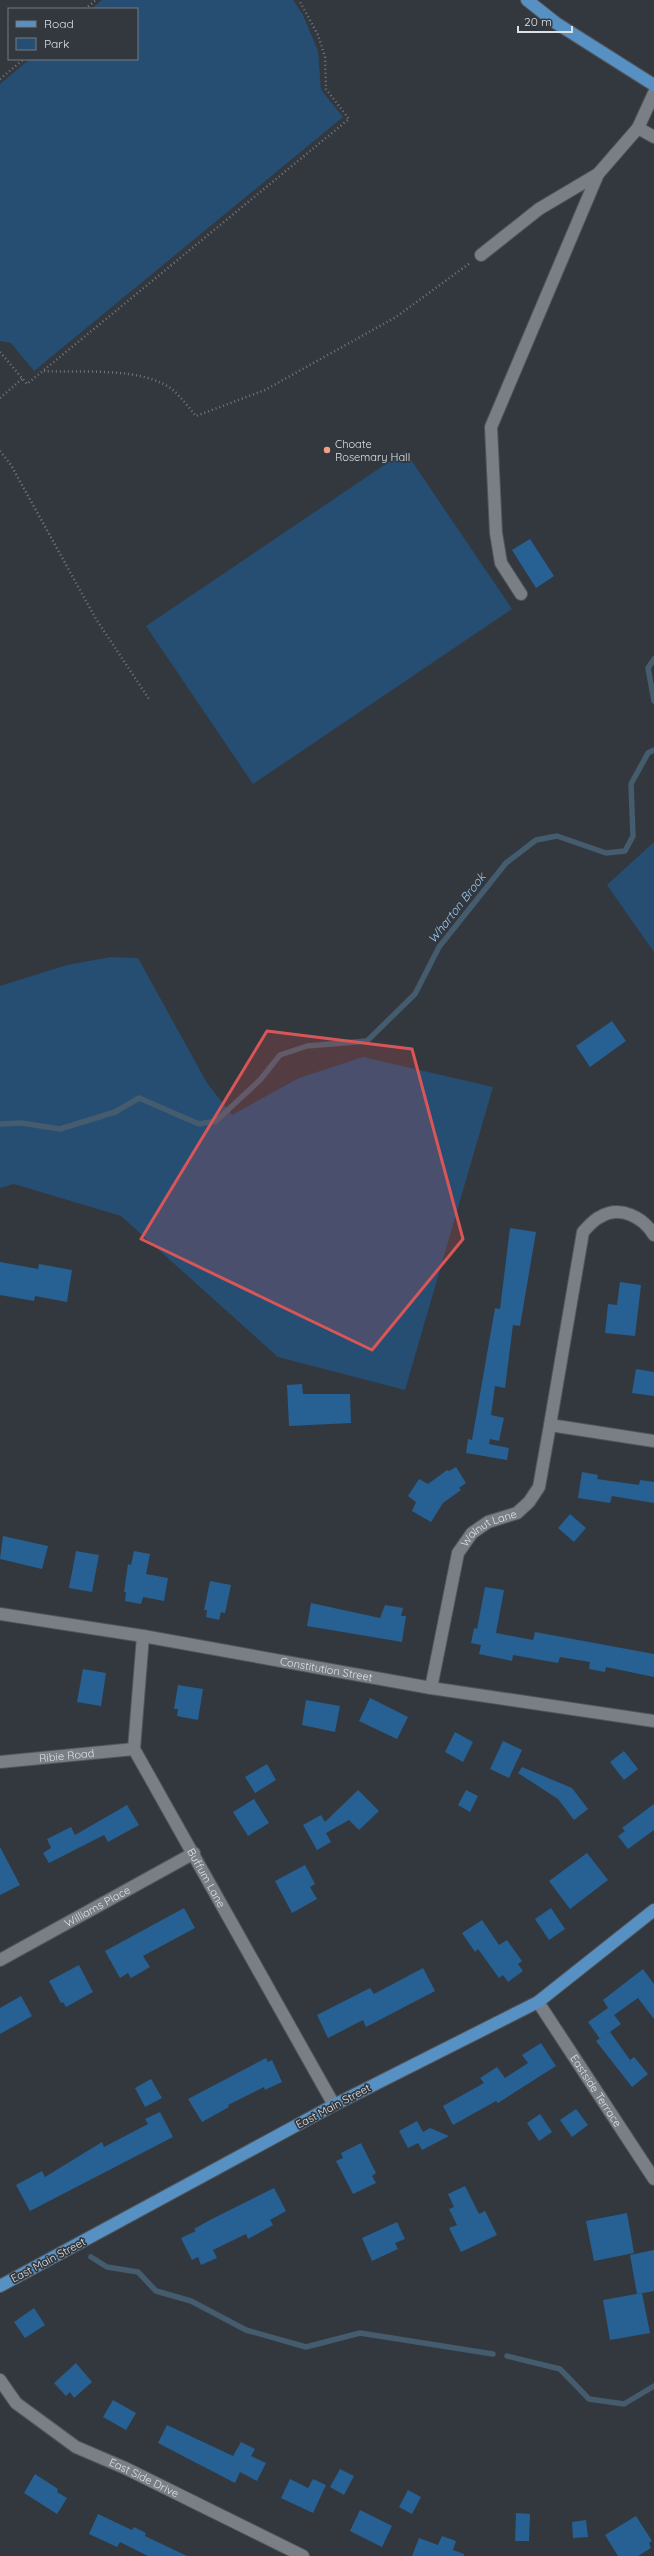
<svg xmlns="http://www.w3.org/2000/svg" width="654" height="2556" font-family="Quicksand,sans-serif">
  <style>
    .green { fill: #264e73 }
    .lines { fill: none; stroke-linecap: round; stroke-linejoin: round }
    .stream { stroke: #455b6e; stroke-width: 5.5 }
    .building { fill: #276092 }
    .minor-casing { stroke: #51565a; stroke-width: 14 }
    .major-casing { stroke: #51565a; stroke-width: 14 }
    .path { stroke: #73787d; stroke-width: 2.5; stroke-dasharray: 1 3; stroke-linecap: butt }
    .minor { stroke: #797f85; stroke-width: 12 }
    .major { stroke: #5790c3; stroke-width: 12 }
    .marked { fill: #d85657; fill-opacity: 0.2; stroke: #d85657; stroke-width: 3; stroke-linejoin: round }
    .poi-dot { fill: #f39f84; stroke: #33383e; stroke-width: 1.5 }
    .labels { text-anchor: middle; stroke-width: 3.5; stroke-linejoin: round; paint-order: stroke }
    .poi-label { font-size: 11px; fill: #dce0e3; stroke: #33383e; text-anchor: start }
    .street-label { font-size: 11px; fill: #dce0e3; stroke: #33383e }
    .water-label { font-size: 12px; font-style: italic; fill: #9cc9f5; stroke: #33383e }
  </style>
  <rect width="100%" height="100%" fill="#33383e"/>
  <!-- green -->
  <g class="green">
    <path d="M102 0H293L303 15 318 51 321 90 343 117 34 371 11 343 0 341V84L30 59H137V9H91Z"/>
    <path d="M405 451 512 609 253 784 146 626Z"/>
    <path d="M654 842V952L607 885Z"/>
    <path d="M111 957 138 958 207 1083 232 1115 299 1078 363 1057 493 1087 405 1390 278 1357 121 1216 14 1184 0 1188V986L67 965Z"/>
  </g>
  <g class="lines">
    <!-- stream -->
    <g class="stream">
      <path d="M654 659 648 668 654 701"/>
      <path d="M0 1124 22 1123 60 1129 115 1112 139 1098 199 1124 216 1121 260 1080 280 1055 307 1046 367 1041 415 994 439 947 506 863 536 840 557 836 606 853 625 851 633 836 631 784 648 753 654 750"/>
      <path d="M91 2257 107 2267 138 2272 156 2291 191 2301 246 2330 306 2347 360 2333 493 2354"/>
      <path d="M507 2356 560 2369 589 2399 624 2404 654 2386"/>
    </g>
  </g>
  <!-- building -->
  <g class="building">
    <path d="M530 539 554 576 536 588 512 550Z"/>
    <path d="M612 1021 626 1041 590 1067 576 1046Z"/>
    <path d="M510 1228 536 1232 520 1326 513 1325 505 1388 495 1386 491 1415 504 1418 499 1441 490 1439 489 1444 509 1448 507 1460 466 1453 468 1439 472 1440 495 1308 500 1309Z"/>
    <path d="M0 1262 38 1269 39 1264 72 1270 67 1302 35 1296 34 1301 0 1295Z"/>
    <path d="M620 1282 641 1285 635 1336 605 1333 608 1304 617 1305Z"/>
    <path d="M636 1369 654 1372V1396L632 1393Z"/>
    <path d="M302 1384 303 1394H350L351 1423 289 1426 287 1385Z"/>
    <path d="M456 1467 466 1483 459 1488 461 1490 443 1503 431 1522 412 1511 416 1502 408 1496 419 1479 428 1484 447 1470 449 1471Z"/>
    <path d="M582 1472 598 1475 597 1479 639 1485 640 1480 654 1482V1503L612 1496 610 1503 578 1498Z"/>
    <path d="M570 1514 586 1528 574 1542 558 1528Z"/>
    <path d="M3 1536 48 1546 42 1569 0 1559Z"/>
    <path d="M76 1551 99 1555 92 1592 69 1588Z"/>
    <path d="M134 1551 150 1554 146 1574 168 1578 164 1601 143 1597 141 1604 125 1601 126 1592H124L128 1564 131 1565Z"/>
    <path d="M210 1581 231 1585 225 1613 221 1612 219 1620 206 1617 207 1610H204Z"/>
    <path d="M485 1587 504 1590 496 1633 533 1640 535 1632 654 1654V1677L606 1667 605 1672 589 1669 590 1662 560 1657 558 1663 513 1655 512 1661 479 1654 481 1645 471 1643 474 1628 477 1629Z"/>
    <path d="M311 1603 380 1618 385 1605 403 1608 401 1616H406L402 1642 307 1626Z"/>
    <path d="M83 1669 106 1673 101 1706 77 1702Z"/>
    <path d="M178 1685 203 1689 198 1720 177 1716 178 1709H174Z"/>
    <path d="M370 1698 408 1717 397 1739 359 1721Z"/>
    <path d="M306 1700 340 1706 335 1732 302 1725Z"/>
    <path d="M455 1732 473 1742 463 1762 445 1752Z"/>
    <path d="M503 1741 522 1750 509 1778 490 1769Z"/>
    <path d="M624 1751 638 1769 624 1780 610 1762Z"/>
    <path d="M267 1764 276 1780 255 1793 245 1777Z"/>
    <path d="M522 1767 572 1788 588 1809 574 1820 558 1799 518 1773Z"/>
    <path d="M358 1790 379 1811 359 1830 349 1820 326 1833 331 1842 317 1850 303 1825 321 1815 325 1822Z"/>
    <path d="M466 1790 478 1796 470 1812 458 1805Z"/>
    <path d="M254 1799 269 1823 248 1836 233 1812Z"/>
    <path d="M654 1804V1830L628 1849 618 1836 625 1831 622 1828Z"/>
    <path d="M127 1805 139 1825 108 1842 104 1835 49 1863 43 1853 51 1848 47 1839 71 1827 75 1835Z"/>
    <path d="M0 1847 20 1885 0 1895Z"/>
    <path d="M587 1853 608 1880 570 1909 549 1881Z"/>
    <path d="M305 1865 315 1884 310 1887 317 1899 292 1913 275 1881Z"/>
    <path d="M184 1908 195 1928 143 1956 150 1967 131 1978 128 1973 120 1978 105 1951Z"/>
    <path d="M551 1908 565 1929 549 1940 535 1919Z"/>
    <path d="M482 1920 499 1945 507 1940 522 1961 518 1964 523 1971 508 1982 503 1975 499 1978 478 1949 475 1952 462 1933Z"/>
    <path d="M79 1965 93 1992 66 2007 63 2002 61 2003 49 1981Z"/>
    <path d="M423 1968 435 1991 366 2027 363 2020 328 2038 317 2015 370 1988 374 1994Z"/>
    <path d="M643 1969 654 1984V2019L638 1998 614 2015 621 2024 600 2039 588 2022 608 2008 603 2000Z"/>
    <path d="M21 1996 32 2016 0 2034V2008Z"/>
    <path d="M610 2032 630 2060 634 2057 648 2074 632 2087 596 2041Z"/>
    <path d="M541 2043 556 2066 498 2103 496 2101 453 2125 443 2106 484 2083 480 2078 497 2067 505 2078 528 2063 522 2055Z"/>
    <path d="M266 2058 268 2062 272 2060 282 2082 265 2090 264 2087 228 2105 229 2107 202 2122 188 2099Z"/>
    <path d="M151 2079 162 2098 145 2107 135 2088Z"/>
    <path d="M576 2109 588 2125 572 2137 560 2120Z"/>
    <path d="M160 2112 173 2137 30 2211 16 2185 42 2171 45 2177 102 2142 104 2147 148 2124 145 2119Z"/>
    <path d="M540 2114 552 2132 539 2141 527 2123Z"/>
    <path d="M417 2121 423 2132 430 2128 449 2136 422 2150 418 2143 408 2148 399 2131Z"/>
    <path d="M361 2143 376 2173 372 2176 376 2183 353 2194 336 2161 343 2158 341 2153Z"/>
    <path d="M465 2186 479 2214 485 2211 497 2235 461 2252 449 2228 457 2225 449 2209 454 2207 448 2194Z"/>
    <path d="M274 2188 286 2211 270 2220 273 2225 248 2239 246 2234 213 2250 217 2258 201 2265 198 2257 192 2260 181 2238 196 2231 194 2229 210 2220Z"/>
    <path d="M627 2213 634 2253 594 2261 586 2221Z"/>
    <path d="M397 2222 405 2239 395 2243 398 2249 372 2261 362 2238Z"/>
    <path d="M654 2250V2291L637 2294 630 2255Z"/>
    <path d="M642 2293 650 2333 610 2340 603 2300Z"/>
    <path d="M34 2308 45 2325 25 2338 14 2322Z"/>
    <path d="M76 2363 92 2382 74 2398 70 2392 66 2396 54 2383Z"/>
    <path d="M113 2400 136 2413 126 2430 103 2417Z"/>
    <path d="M167 2425 233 2456 241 2442 255 2449 251 2456 266 2463 257 2481 240 2472 235 2483 158 2443Z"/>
    <path d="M340 2469 354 2476 344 2495 330 2487Z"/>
    <path d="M35 2474 58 2489 57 2492 67 2498 57 2514 24 2493Z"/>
    <path d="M290 2479 308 2488 313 2479 326 2485 313 2513 281 2498Z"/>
    <path d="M408 2490 421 2497 412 2514 399 2507Z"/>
    <path d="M360 2510 392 2526 382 2547 350 2531Z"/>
    <path d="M516 2513 530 2514 529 2541H515Z"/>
    <path d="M98 2514 132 2530 134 2527 146 2533 145 2536 187 2556H148L120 2542 117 2547 89 2534Z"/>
    <path d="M636 2516 652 2541 649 2543 651 2548 638 2556H618L605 2535Z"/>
    <path d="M586 2520 588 2537 573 2538 572 2522Z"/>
    <path d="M442 2536 456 2541 453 2550 464 2554V2556H412L419 2538 438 2545Z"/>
  </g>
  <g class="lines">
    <defs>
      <g id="minor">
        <path d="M638 128 654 137"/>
        <path d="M481 255 539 209 598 174"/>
        <path d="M521 594 501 563 496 533 491 427 598 174 638 128 654 93"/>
        <path d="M654 1235C643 1217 620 1205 600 1217 593 1220 588 1227 583 1232L550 1425 654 1441"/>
        <path id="s1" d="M0 1614 143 1636 431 1688 654 1721"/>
        <path id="s2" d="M143 1636 134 1749 334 2105"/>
        <path id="s3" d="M431 1688 458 1553 472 1533 488 1522 517 1513 529 1502 539 1487 550 1425"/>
        <path id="s4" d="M0 1762 134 1749"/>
        <path id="s5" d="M0 1960 194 1853"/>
        <path id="s6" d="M538 2002 654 2179"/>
        <path id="s7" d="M0 2380 16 2403 76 2447 125 2468 303 2556"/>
      </g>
      <g id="major">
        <path d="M527 0 556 23 654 85"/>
        <path d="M0 2286 334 2105 538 2002 654 1910"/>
      </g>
    </defs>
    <!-- minor casing -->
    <use href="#minor" class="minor-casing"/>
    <!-- major casing -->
    <use href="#major" class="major-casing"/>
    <!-- path -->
    <g class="path">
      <path d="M85 9 96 0"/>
      <path d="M0 79 24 59"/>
      <path d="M0 352 27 384 349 119 326 89 325 57 318 35 299 0"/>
      <path d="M44 371C80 373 145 366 174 391 182 398 189 408 196 416L265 390 396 317 470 263"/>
      <path d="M0 398 22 379"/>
      <path d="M0 451 11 465 96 619 149 699"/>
    </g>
    <!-- minor -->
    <use href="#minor" class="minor"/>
    <!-- major -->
    <use href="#major" class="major"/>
  </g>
  <!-- marked area -->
  <path class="marked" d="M267 1031 412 1049 463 1239 372 1350 141 1239Z"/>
  <!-- markers -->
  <circle class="poi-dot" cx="327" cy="450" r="4"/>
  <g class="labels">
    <!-- poi labels -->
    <g class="poi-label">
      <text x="335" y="448">Choate<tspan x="335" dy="13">Rosemary Hall</tspan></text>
    </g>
    <!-- street labels -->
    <g class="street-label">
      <text dy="4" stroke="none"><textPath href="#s3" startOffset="179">Walnut Lane</textPath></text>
      <text dy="4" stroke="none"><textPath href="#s1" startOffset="331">Constitution Street</textPath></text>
      <text dy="4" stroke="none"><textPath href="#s4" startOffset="67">Ribie Road</textPath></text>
      <text dy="4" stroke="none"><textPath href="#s2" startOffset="261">Buffum Lane</textPath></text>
      <text dy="4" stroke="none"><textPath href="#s5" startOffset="111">Williams Place</textPath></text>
      <text dy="4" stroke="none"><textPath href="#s6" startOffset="106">Eastside Terrace</textPath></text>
      <text transform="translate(333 2106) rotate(-28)" y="4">East Main Street</text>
      <text transform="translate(48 2260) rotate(-28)" y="4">East Main Street</text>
      <text dy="4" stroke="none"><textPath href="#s7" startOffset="177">East Side Drive</textPath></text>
    </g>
    <!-- water labels -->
    <g class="water-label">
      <text transform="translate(457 908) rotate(-52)" y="4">Wharton Brook</text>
    </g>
  </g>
  <!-- legend -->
  <rect x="8" y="8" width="130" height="52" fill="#33383e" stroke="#777b80"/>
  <rect x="16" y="21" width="20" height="6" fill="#5790c3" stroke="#777b80"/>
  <text x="44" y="28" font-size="12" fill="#dce0e3">Road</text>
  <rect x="16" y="38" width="20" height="12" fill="#264e73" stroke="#777b80"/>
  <text x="44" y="48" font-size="12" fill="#dce0e3">Park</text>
  <!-- scale -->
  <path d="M518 26v6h54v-6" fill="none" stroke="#dce0e3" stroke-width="2"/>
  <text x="524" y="26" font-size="12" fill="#dce0e3" stroke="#33383e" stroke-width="3" paint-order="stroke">20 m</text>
</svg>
